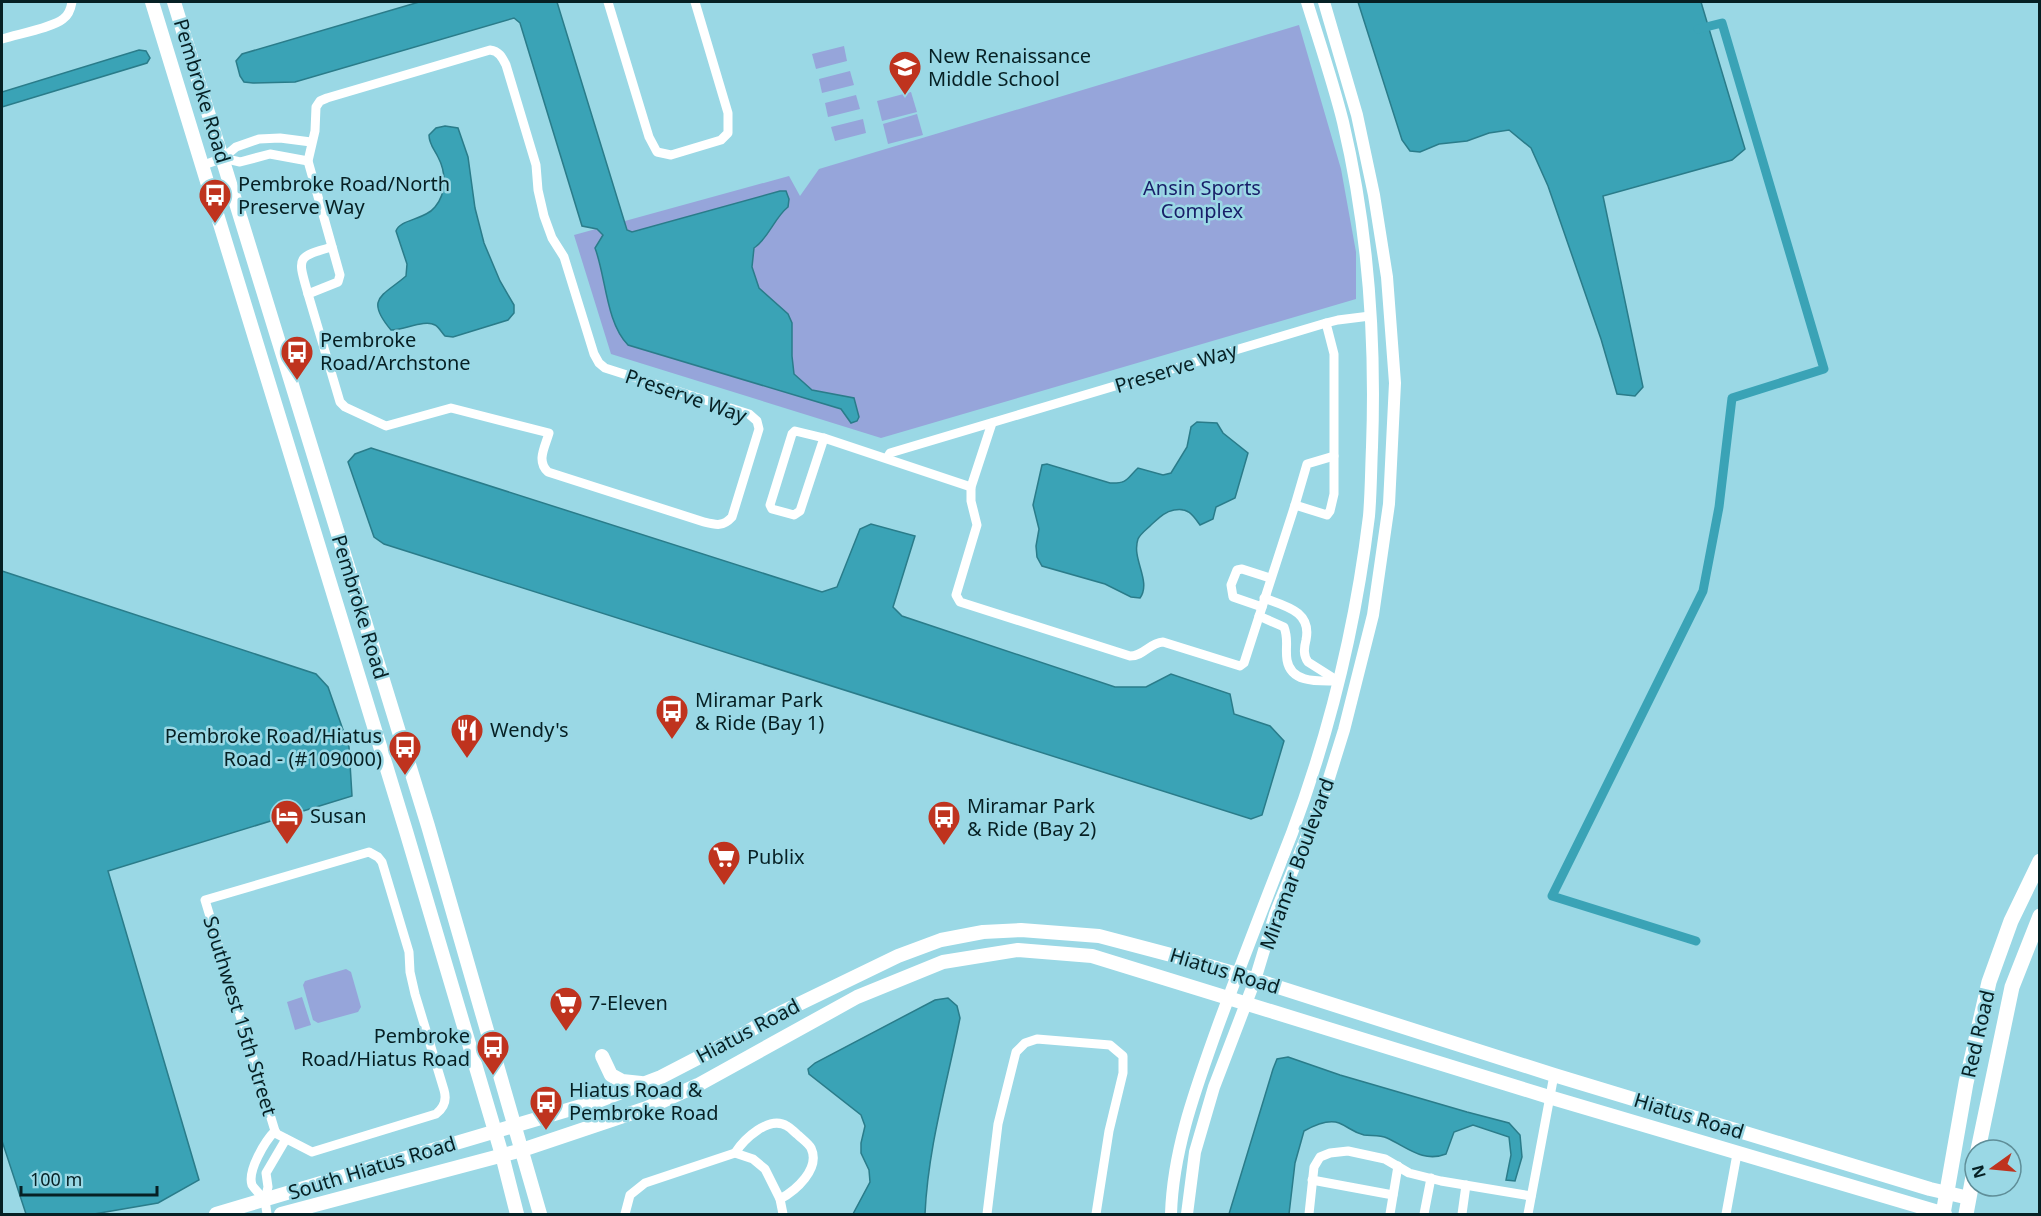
<svg xmlns="http://www.w3.org/2000/svg" width="2041" height="1216" font-family="'Noto Sans',sans-serif">
  <style>
    .green { fill: #96a5da }
    .water { fill: #3aa3b6; stroke: #2a7c8a; stroke-width: 1.5 }
    .lines { fill: none; stroke-linecap: round; stroke-linejoin: round }
    .canal { stroke: #3aa3b6; stroke-width: 9 }
    .minor { stroke: #fff; stroke-width: 9 }
    .tertiary { stroke: #fff; stroke-width: 12 }
    .secondary { stroke: #fff; stroke-width: 14 }
    .trunk { stroke: #fff; stroke-width: 15 }
    .labels { text-anchor: middle; stroke-width: 5; stroke-linejoin: round; paint-order: stroke }
    .poi-label { font-size: 20px; fill: #062024; stroke: #9ad8e5; text-anchor: start }
    .street-label { font-size: 20px; fill: #062024; stroke: #9ad8e5 }
    .park-label { font-size: 20px; fill: #181e68; stroke: #9ad8e5 }
  </style>
  <rect width="100%" height="100%" fill="#9ad8e5"/>
  <!-- green -->
  <g class="green">
    <path d="M1299 25 1341 169 1356 252V299L881 438 611 354 574 235 789 176 800 196 819 169Z"/>
    <path d="M844 46 847 61 816 69 812 54Z"/>
    <path d="M850 71 854 85 822 93 819 79Z"/>
    <path d="M911 92 917 112 882 121 877 101Z"/>
    <path d="M856 95 860 109 828 117 825 103Z"/>
    <path d="M917 114 923 135 888 144 883 124Z"/>
    <path d="M863 119 866 133 835 141 831 127Z"/>
    <path d="M346 969 351 972 361 1007 358 1012 318 1023 313 1020 303 985 305 981Z"/>
    <path d="M302 997 311 1025 295 1030 287 1002Z"/>
  </g>
  <!-- water -->
  <g class="water">
    <path d="M419 2H557L627 230 632 232 780 191H786L789 199 788 207C774 218 769 238 754 248L752 267 759 288 788 314 792 323V356L794 374 812 390 854 398 859 417 857 421 851 423 841 409 628 345C606 323 606 277 595 248L603 235 597 229 582 226 520 23 514 18 295 82 253 83 244 82 240 76 236 61 242 54Z"/>
    <path d="M1358 2H1701L1745 149 1732 160 1603 196 1643 387 1635 396 1617 394 1601 339 1548 186 1531 148 1509 130 1489 133 1467 141 1439 144 1420 152 1410 151 1402 140Z"/>
    <path d="M139 50 146 51 150 58 147 63 2 107V92Z"/>
    <path d="M445 126 458 128 468 157 475 208 484 243 500 281 514 305V313L508 320 453 337 445 336C442 333 439 327 435 325 425 319 404 330 391 330 364 298 383 296 406 276L407 264 396 231C400 219 425 220 435 207 447 193 446 172 438 157 434 149 429 144 429 135L436 128Z"/>
    <path d="M1197 422 1217 423 1223 433 1248 453 1235 498 1216 507 1213 519 1200 525C1193 515 1188 507 1174 510 1164 512 1159 518 1151 525 1147 529 1140 534 1138 539 1131 559 1152 581 1140 598L1131 597 1105 584 1042 566 1037 557 1036 546 1039 529 1033 505 1042 465 1047 464 1110 483C1128 484 1127 478 1138 468L1163 475 1171 473 1187 447 1191 427Z"/>
    <path d="M371 448 822 592 837 587 860 529 871 524 915 536 893 607 902 616 1115 687H1146L1171 674 1230 694 1234 714 1270 726 1284 741 1262 815 1251 819 384 544 374 537 348 462 355 454Z"/>
    <path d="M2 571 316 674 328 687 349 747 352 796 108 871 199 1180 158 1203 94 1214H26L2 1141Z"/>
    <path d="M948 998 957 1006 960 1018C947 1084 928 1147 925 1214H853L870 1182 869 1170 861 1153V1143L865 1126 861 1115 809 1074 808 1069 815 1063 935 1000Z"/>
    <path d="M1288 1057 1340 1075 1467 1112 1509 1123 1520 1135 1522 1157 1515 1181 1506 1180 1511 1155 1509 1137 1473 1125 1454 1132 1446 1154C1423 1163 1407 1147 1387 1138 1380 1135 1371 1136 1364 1135 1352 1132 1349 1127 1339 1123 1328 1119 1313 1126 1304 1131L1295 1163 1289 1214H1229L1273 1069 1277 1059Z"/>
  </g>
  <g class="lines">
    <!-- canal -->
    <path class="canal" d="M1696 941 1552 896 1703 591 1719 507 1732 398 1824 369 1722 23 1698 29"/>
    <!-- minor -->
    <g class="minor">
      <path d="M608 2 649 137 657 152 671 155 721 140 728 133V113L695 2"/>
      <path d="M2 39C17 34 52 28 63 19 69 15 71 8 72 2"/>
      <path d="M490 50C499 51 502 57 506 65L536 165 538 190 544 216 552 238 564 257 594 354 599 363 605 368 749 414 757 421 759 429 732 517C723 527 716 525 704 522L548 472C536 461 545 447 549 433L451 408 386 426 345 407 340 402 308 294 338 282 340 275 308 161 315 131 316 107 320 101 327 98Z"/>
      <path d="M223 158 240 162 270 154 308 161"/>
      <path d="M201 166 223 158 236 147 259 139 280 138 311 142"/>
      <path d="M308 294C298 258 295 257 332 247"/>
      <path d="M992 423 971 487V501L977 525 956 595 960 602 1130 656C1144 656 1149 643 1163 642L1240 666 1244 663 1295 505 1327 515 1330 511 1334 494V354L1326 323"/>
      <path d="M795 431 824 438 800 511 794 515 772 509 770 505 792 434Z"/>
      <path d="M824 438 971 487"/>
      <path d="M887 458 890 453 1326 323 1338 320 1370 316"/>
      <path d="M1295 505 1307 464 1334 456"/>
      <path d="M1264 598C1285 606 1312 611 1306 640 1304 648 1303 655 1308 662L1338 681"/>
      <path d="M1262 607 1233 597 1231 585 1237 570 1242 569 1270 578"/>
      <path d="M1259 616 1284 627C1289 640 1285 647 1287 660 1291 684 1320 681 1338 681"/>
      <path d="M369 852 378 857 382 862 409 952 410 972 415 994 444 1090C447 1100 444 1108 436 1114L312 1152 277 1134 275 1131 205 900Z"/>
      <path d="M735 1153C744 1139 769 1115 787 1126 791 1128 794 1132 798 1135 802 1139 808 1143 811 1148 821 1169 795 1191 780 1199"/>
      <path d="M1312 1180 1393 1195"/>
      <path d="M265 1200C261 1195 255 1190 252 1185 247 1171 265 1141 275 1131"/>
      <path d="M267 1214 265 1200 268 1187 266 1173 286 1139"/>
      <path d="M625 1214 630 1195 645 1183 735 1153 753 1159 765 1169 780 1199 783 1214"/>
      <path d="M987 1214 998 1124 1016 1052 1025 1043 1037 1039 1110 1045 1123 1056V1073L1109 1131 1096 1214"/>
      <path d="M1309 1214 1314 1167 1320 1157 1330 1153 1348 1151 1385 1159 1409 1173 1441 1181 1531 1196"/>
      <path d="M1390 1214 1398 1166"/>
      <path d="M1424 1214 1431 1178"/>
      <path d="M1462 1214 1466 1185"/>
      <path d="M1528 1214 1554 1075"/>
      <path d="M1726 1214 1737 1154"/>
    </g>
    <!-- tertiary -->
    <g class="tertiary">
      <path d="M1171 1214C1173 1149 1196 1088 1218 1026 1242 961 1267 897 1292 833 1330 731 1356 623 1369 516 1371 493 1371 469 1372 447 1376 338 1368 228 1343 122 1333 82 1319 41 1307 2"/>
      <path d="M1187 1214 1195 1152 1214 1087 1255 980 1275 914 1325 791 1344 730 1373 615 1389 504 1395 383 1387 277 1374 195 1357 115 1324 2"/>
    </g>
    <!-- secondary -->
    <g class="secondary">
      <path d="M152 2 406 831 502 1155 517 1214"/>
      <path d="M174 2 428 826 540 1214"/>
      <path d="M602 1056 611 1075 622 1081 641 1083"/>
      <path d="M216 1214 598 1101 661 1077 744 1034 774 1016 898 956 941 940 983 932 1021 930 1099 936 1171 955 1237 974 1554 1075 1930 1189 1969 1198"/>
      <path d="M281 1214 522 1150 647 1108 698 1085 857 997 943 962 1018 950 1092 956 1549 1097 1945 1214"/>
    </g>
    <!-- trunk -->
    <g class="trunk">
      <path d="M1978 1150 2012 987 2040 916"/>
      <path d="M1943 1214 1966 1083 1989 982 2011 921 2040 861"/>
      <path d="M1966 1214 1975 1166"/>
    </g>
  </g>
  <!-- icons -->
  <defs>
    <symbol id="school-pin" viewBox="-11 -11 22 30"><path d="M0 17L-7.5 6A9.5 9.5 0 1 1 7.5 6Z" fill="#bf331e" stroke="#9ad8e5"/><path d="M0-5L7-2L0 1L-7-2ZM-4 1L0 2.5L4 1V4Q0 6-4 4Z" fill="#fff"/></symbol>
    <symbol id="bus-pin" viewBox="-11 -11 22 30"><path d="M0 17L-7.5 6A9.5 9.5 0 1 1 7.5 6Z" fill="#bf331e" stroke="#9ad8e5"/><path d="M-5-6H5V4H4V6H2V4H-2V6H-4V4H-5ZM-3.5-4V0h7V-4ZM-3.5 1.2v1.5H-2V1.2ZM2 1.2v1.5H3.5V1.2Z" fill="#fff"/></symbol>
    <symbol id="restaurant-pin" viewBox="-11 -11 22 30"><path d="M0 17L-7.5 6A9.5 9.5 0 1 1 7.5 6Z" fill="#bf331e" stroke="#9ad8e5"/><path d="M-5-6h1v4h1v-4h1v4h1v-4h1v5L-1.5 .5V6h-2V.5L-5-1ZM5-6V6H3V1.5H1.5Q1.5-4 5-6Z" fill="#fff"/></symbol>
    <symbol id="hotel-pin" viewBox="-11 -11 22 30"><path d="M0 17L-7.5 6A9.5 9.5 0 1 1 7.5 6Z" fill="#bf331e" stroke="#9ad8e5"/><path d="M-6-4.5h1.5V1H6V5H4.5V3h-9V5H-6ZM-4 0a1.8 1.8 0 1 1 3.6 0ZM.5 0V-2.5h3Q6-2.5 6 0Z" fill="#fff"/></symbol>
    <symbol id="supermarket-pin" viewBox="-11 -11 22 30"><path d="M0 17L-7.5 6A9.5 9.5 0 1 1 7.5 6Z" fill="#bf331e" stroke="#9ad8e5"/><path d="M-6-5.5h2.5l.6 2H6L4.5 2H-2.5L-4.4-4H-6ZM-1.5 3.2a1.3 1.3 0 1 0 .1 0ZM3 3.2a1.3 1.3 0 1 0 .1 0Z" fill="#fff"/></symbol>
  </defs>
  <g fill-rule="evenodd">
    <use href="#school-pin" x="886" y="48" width="38" height="52"/>
    <use href="#bus-pin" x="196" y="176" width="38" height="52"/>
    <use href="#bus-pin" x="278" y="333" width="38" height="52"/>
    <use href="#bus-pin" x="653" y="692" width="38" height="52"/>
    <use href="#restaurant-pin" x="448" y="711" width="38" height="52"/>
    <use href="#bus-pin" x="386" y="728" width="38" height="52"/>
    <use href="#hotel-pin" x="268" y="797" width="38" height="52"/>
    <use href="#bus-pin" x="925" y="798" width="38" height="52"/>
    <use href="#supermarket-pin" x="705" y="838" width="38" height="52"/>
    <use href="#supermarket-pin" x="547" y="984" width="38" height="52"/>
    <use href="#bus-pin" x="474" y="1028" width="38" height="52"/>
    <use href="#bus-pin" x="527" y="1083" width="38" height="52"/>
  </g>
  <g class="labels">
    <!-- poi labels -->
    <g class="poi-label">
      <text x="928" y="63">New Renaissance<tspan x="928" dy="23">Middle School</tspan></text>
      <text x="238" y="191">Pembroke Road/North<tspan x="238" dy="23">Preserve Way</tspan></text>
      <text x="320" y="347">Pembroke<tspan x="320" dy="23">Road/Archstone</tspan></text>
      <text x="695" y="707">Miramar Park<tspan x="695" dy="23">&amp; Ride (Bay 1)</tspan></text>
      <text x="490" y="737">Wendy's</text>
      <text x="382" y="743" text-anchor="end">Pembroke Road/Hiatus<tspan x="382" dy="23">Road - (#109000)</tspan></text>
      <text x="967" y="813">Miramar Park<tspan x="967" dy="23">&amp; Ride (Bay 2)</tspan></text>
      <text x="310" y="823">Susan</text>
      <text x="747" y="864">Publix</text>
      <text x="589" y="1010">7-Eleven</text>
      <text x="470" y="1043" text-anchor="end">Pembroke<tspan x="470" dy="23">Road/Hiatus Road</tspan></text>
      <text x="569" y="1097">Hiatus Road &amp;<tspan x="569" dy="23">Pembroke Road</tspan></text>
    </g>
    <!-- street labels -->
    <g class="street-label">
      <text transform="translate(202 91) rotate(73)" y="7">Pembroke Road</text>
      <text transform="translate(1176 368) rotate(-17)" y="7">Preserve Way</text>
      <text transform="translate(686 396) rotate(19)" y="7">Preserve Way</text>
      <text transform="translate(360 607) rotate(73)" y="7">Pembroke Road</text>
      <text transform="translate(1297 864) rotate(-70)" y="7">Miramar Boulevard</text>
      <text transform="translate(1225 971) rotate(17)" y="7">Hiatus Road</text>
      <text transform="translate(240 1016) rotate(73)" y="7">Southwest 15th Street</text>
      <text transform="translate(748 1031) rotate(-28)" y="7">Hiatus Road</text>
      <text transform="translate(1978 1034) rotate(-77)" y="7">Red Road</text>
      <text transform="translate(1689 1116) rotate(17)" y="7">Hiatus Road</text>
      <text transform="translate(372 1168) rotate(-17)" y="7">South Hiatus Road</text>
    </g>
    <!-- park labels -->
    <g class="park-label">
      <text x="1202" y="195">Ansin Sports<tspan x="1202" dy="23">Complex</tspan></text>
    </g>
  </g>
  <!-- border -->
  <rect width="2041" height="1216" fill="none" stroke="#062024" stroke-width="6"/>
  <!-- north arrow -->
  <g transform="translate(1993 1168) rotate(255)"><circle r="28" fill="#9ad8e5" stroke="#5f8e98" stroke-width="1.5"/>
  <path d="M0-4.5L10 22L0 15L-10 22Z" fill="#bf331e"/>
  <text y="-9" font-size="16" font-weight="bold" text-anchor="middle" fill="#062024">N</text>
  </g>
  <!-- scale -->
  <path d="M21 1186v9h136v-9" fill="none" stroke="#062024" stroke-width="3"/>
  <text x="30" y="1186" font-size="18" fill="#062024" stroke="#9ad8e5" stroke-width="4.5" paint-order="stroke">100 m</text>
</svg>
